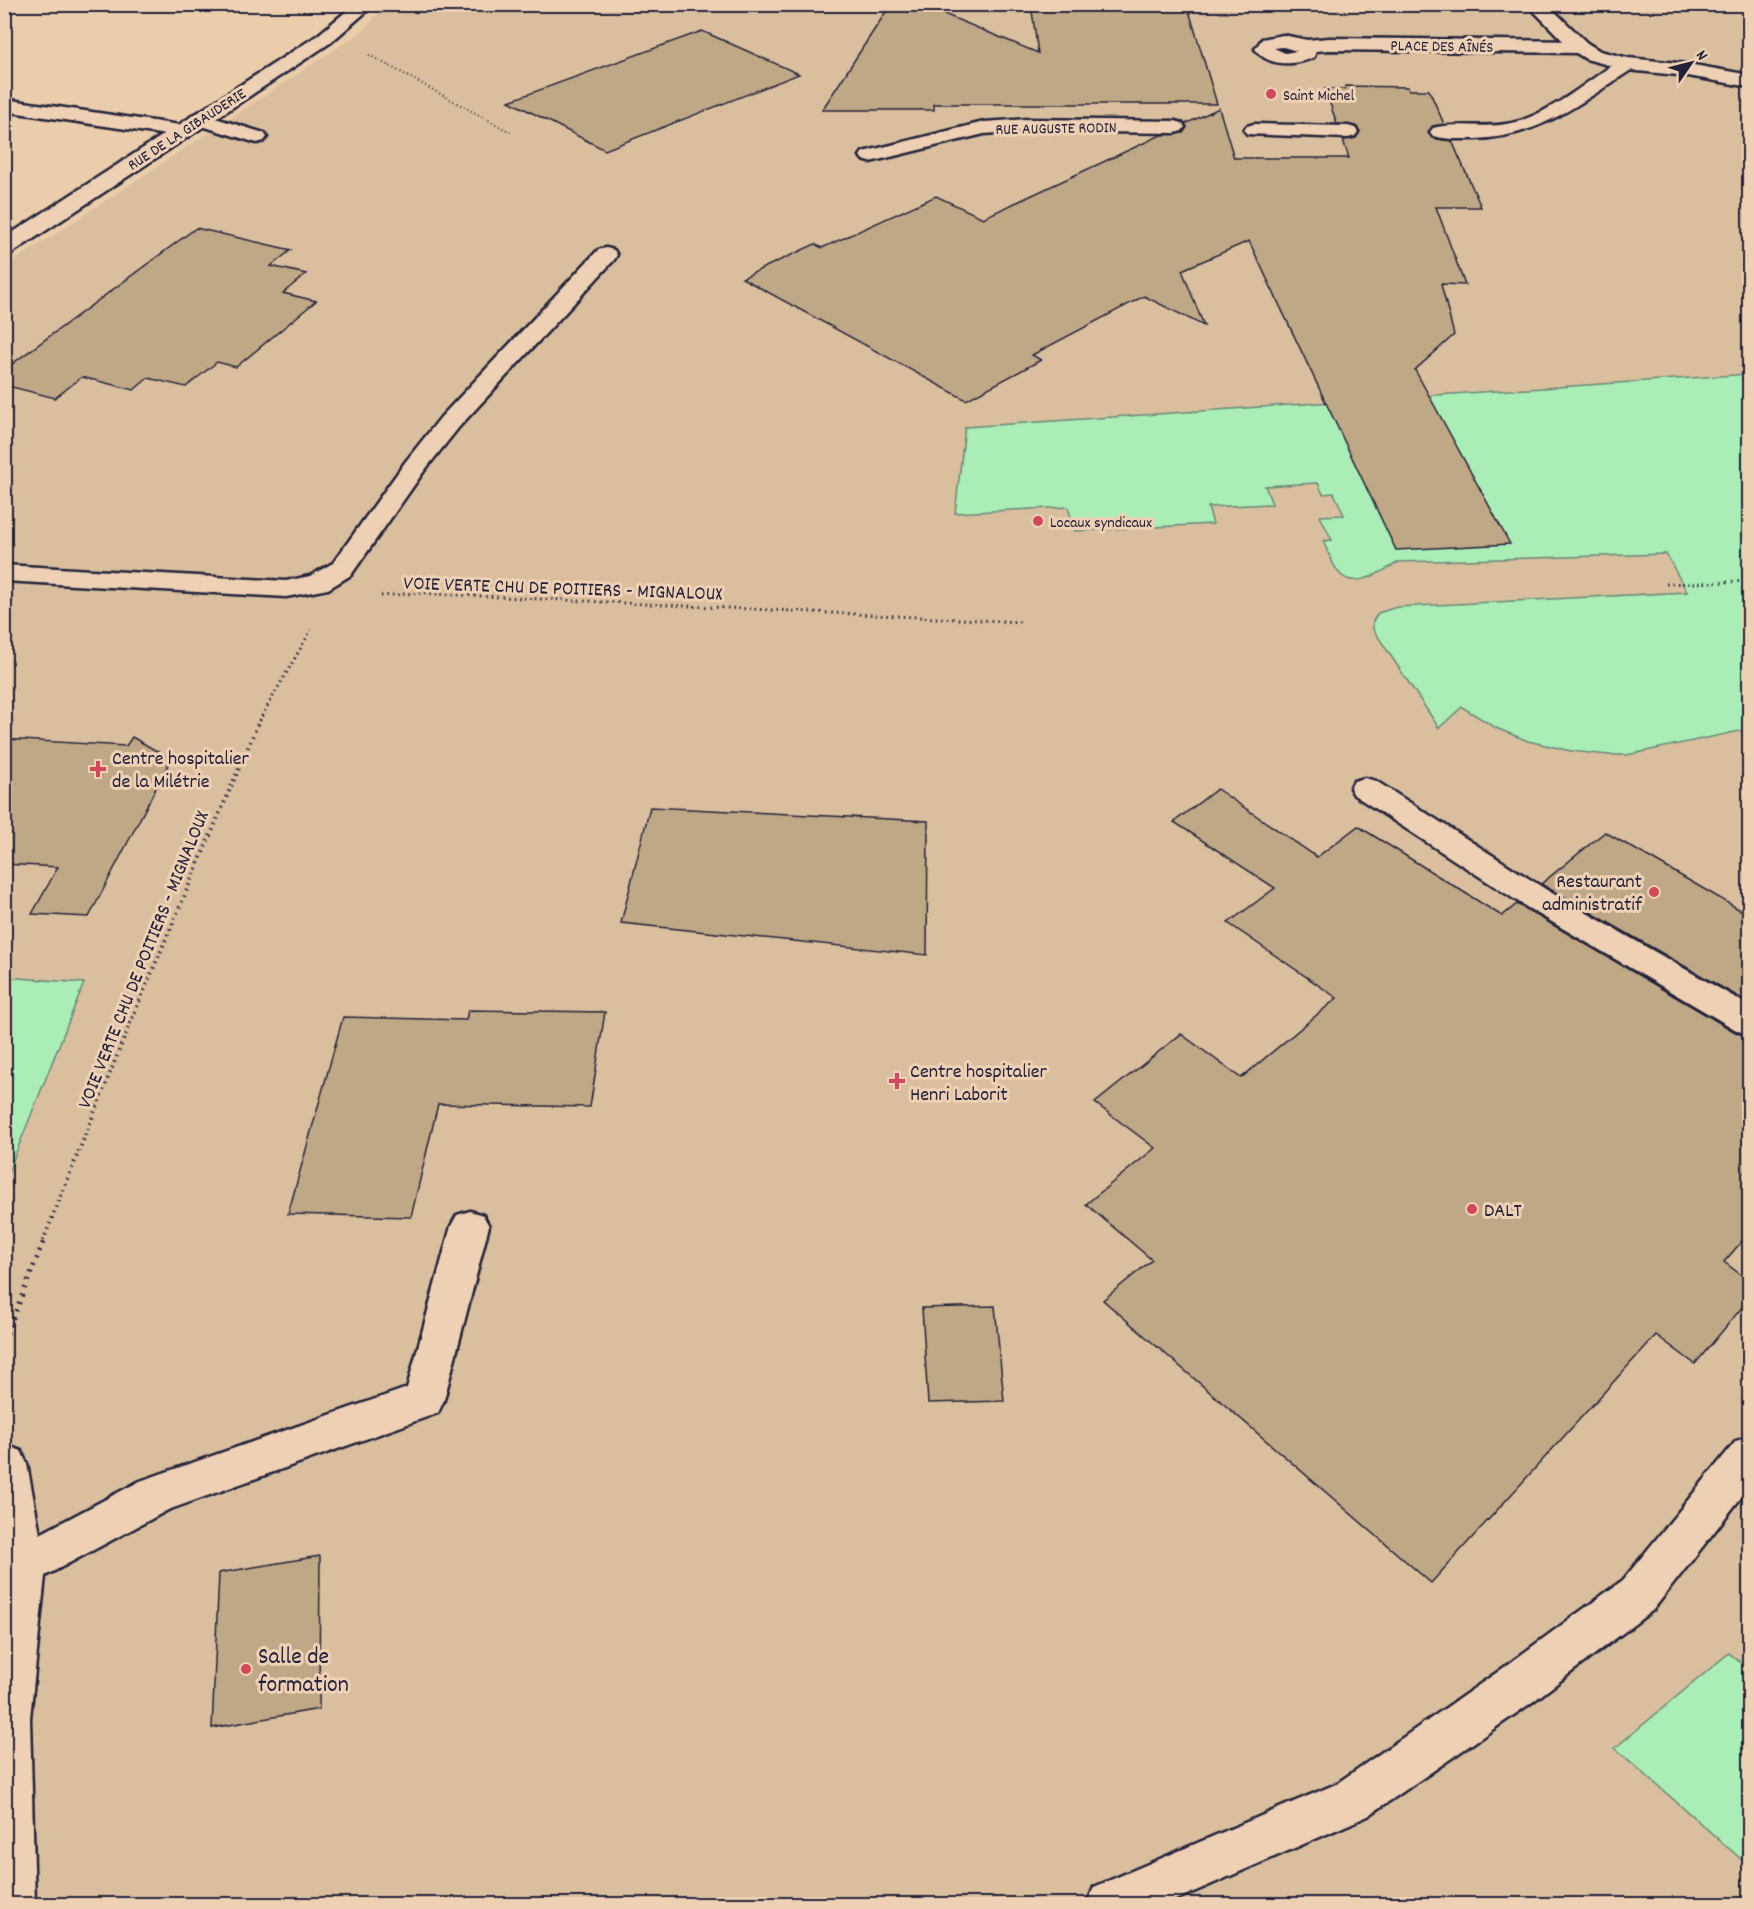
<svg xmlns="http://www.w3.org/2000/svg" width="1754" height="1909" font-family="Dekko,sans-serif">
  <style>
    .built { fill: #d9bf9e }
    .green { fill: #aaedb7; stroke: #668879; stroke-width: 1.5 }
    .building { fill: #bfa886; stroke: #22223b; stroke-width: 1.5 }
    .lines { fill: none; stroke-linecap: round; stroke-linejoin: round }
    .service-casing { stroke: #22223b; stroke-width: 5 }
    .minor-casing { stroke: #22223b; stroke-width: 5 }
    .tertiary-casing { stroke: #22223b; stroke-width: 5 }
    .path-far3 { stroke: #22223b; stroke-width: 2; stroke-dasharray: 1 3; stroke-linecap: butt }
    .path-far2 { stroke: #22223b; stroke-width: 3; stroke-dasharray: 1.5 4; stroke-linecap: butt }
    .path-far1 { stroke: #22223b; stroke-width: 4; stroke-dasharray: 1.5 4.5; stroke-linecap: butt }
    .path { stroke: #22223b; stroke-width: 4.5; stroke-dasharray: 2 6; stroke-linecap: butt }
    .service { fill: #eed0b4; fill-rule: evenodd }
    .minor { fill: #eed0b4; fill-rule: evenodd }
    .tertiary { fill: #eed0b4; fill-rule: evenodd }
    .poi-dot { fill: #d1495b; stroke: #eed0b4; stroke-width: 2 }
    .labels { text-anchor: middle; stroke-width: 6; stroke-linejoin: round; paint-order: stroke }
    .far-street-label { font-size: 16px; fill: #22223b; stroke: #eed0b4 }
    .far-poi-label { font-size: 16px; fill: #22223b; stroke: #eed0b4; text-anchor: start }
    .street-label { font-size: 20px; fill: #22223b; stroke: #eed0b4 }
    .poi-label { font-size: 20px; fill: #22223b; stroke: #eed0b4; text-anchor: start }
    .near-poi-label { font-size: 24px; fill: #22223b; stroke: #eed0b4; text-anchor: start }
  </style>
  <rect width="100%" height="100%" fill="#eacdab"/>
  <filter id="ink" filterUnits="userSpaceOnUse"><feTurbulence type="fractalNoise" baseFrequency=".0167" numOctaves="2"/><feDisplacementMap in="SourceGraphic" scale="12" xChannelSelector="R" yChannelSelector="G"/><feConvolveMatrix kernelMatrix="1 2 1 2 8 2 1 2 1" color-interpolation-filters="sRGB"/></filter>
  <g filter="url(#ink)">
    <!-- built -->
    <path class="built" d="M386 5H1749V1904H5V267L363 31Z"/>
    <!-- green -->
    <g class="green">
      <path d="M1749 374V729L1627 755H1609L1571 751 1528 741 1496 728 1462 707 1439 728 1373 629V621L1378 613 1397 607 1687 592 1666 554 1399 562C1385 569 1357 590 1341 575 1333 568 1328 551 1323 541L1332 540 1320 516 1344 515 1334 493 1323 494 1318 483 1265 486 1272 504 1208 507 1213 524 1075 531 1068 507 955 513 965 427Z"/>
      <path d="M5 977 84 983 5 1180 4 977Z"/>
      <path d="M1729 1653 1749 1670V1866L1615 1748Z"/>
    </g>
    <!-- building -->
    <g class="building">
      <path d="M891 4H920L1038 53 1031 4H1187L1217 104H934V110H822Z"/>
      <path d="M702 31 799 74 605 150 509 101Z"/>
      <path d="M1345 86 1408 87 1409 90H1429L1444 124 1433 126 1428 133 1432 138 1452 141 1481 207H1436L1465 285 1441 284 1454 335 1415 370 1510 544 1396 550 1249 241 1182 270 1204 326 1144 296 1032 355 1041 360 966 400 742 278 815 244 822 248 936 196 983 218 1161 135 1183 133 1187 127 1185 124 1219 108 1234 158H1349L1343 140 1356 138 1360 131 1356 126 1337 124 1325 89H1345Z"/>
      <path d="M196 228 291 250 271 266 306 274 283 293 316 301 236 367 217 362 186 387 148 378 134 390 82 377 55 398 4 385V370Z"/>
      <path d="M132 737 171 759 89 917 32 914 58 867 4 864V739L126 746Z"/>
      <path d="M1217 789 1317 857 1358 826 1502 916 1517 904 1737 1033 1749 1037V1233L1724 1262 1749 1281V1299L1695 1364 1656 1335 1431 1583 1103 1300 1152 1260 1086 1204 1155 1148 1095 1103 1181 1034 1241 1078 1337 998 1228 923 1275 888 1174 822Z"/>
      <path d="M650 807 928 821 927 955 621 923Z"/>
      <path d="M1605 832 1749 915V1003L1541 884Z"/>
      <path d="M468 1010 605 1012 590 1107 438 1104 411 1217 288 1214 343 1017 466 1020Z"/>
      <path d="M995 1306 1004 1401 928 1403 922 1308Z"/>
      <path d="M320 1556 319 1709 212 1728 219 1573Z"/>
    </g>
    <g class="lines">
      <defs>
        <g id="service">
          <path d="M1283 35 1307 40 1329 38 1580 41 1587 43 1589 47 1587 51 1580 53 1329 50 1316 51 1314 57C1295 66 1268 67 1255 49L1262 39ZM1283 47 1297 51 1285 53 1274 48Z"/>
          <path d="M1627 58 1634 60 1636 64 1634 68C1581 102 1541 137 1475 139 1461 139 1446 140 1433 136L1430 132 1433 128C1458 122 1486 129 1512 123 1551 114 1587 81 1620 60Z"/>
          <path d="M199 113 264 133 267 137 264 141 257 143 192 123 189 119 192 115Z"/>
          <path d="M1028 119 1175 121 1182 123 1185 127 1182 131 1175 133 1028 131 984 134 870 162 863 160 860 156 863 152 984 122Z"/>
          <path d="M1254 124 1348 126 1355 128 1358 132 1355 136 1348 138 1247 134 1244 130 1247 126Z"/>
          <path d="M1365 778 1376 781 1550 892 1750 1006V1035L1738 1031 1528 908 1354 795 1350 788 1354 781Z"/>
          <path d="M470 1211 483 1215 489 1226 444 1400 438 1413 168 1510 45 1576 30 1718 35 1904H4V1446L21 1451 27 1464 40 1534 140 1481 407 1388 451 1226 457 1215Z"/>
          <path d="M1750 1436V1486L1653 1610 1531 1703 1368 1816 1166 1904H1087L1094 1887 1336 1784 1499 1671 1623 1580 1736 1441Z"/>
        </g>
        <g id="minor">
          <path d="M1527 4H1547L1587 43 1600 51 1628 58 1688 64 1750 75V87L1688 76 1627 70 1586 59 1573 51Z"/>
          <path d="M4 99 180 125 187 127 190 131 187 135 180 137 4 111Z"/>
          <path d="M606 248 614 250 617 255 614 260 459 427 424 471 351 575 328 589 286 597 4 581V565L286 581 310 576 333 563 406 461 441 417 598 250Z"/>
          <path d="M4 1444 21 1451 27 1464 21 1477 6 1483Z"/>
        </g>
        <path id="tertiary" d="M355 4H375L330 43 12 253 4 254V238L318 35Z"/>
      </defs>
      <!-- service casing -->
      <use href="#service" class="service-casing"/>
      <!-- minor casing -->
      <use href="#minor" class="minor-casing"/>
      <!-- tertiary casing -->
      <use href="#tertiary" class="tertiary-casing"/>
      <!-- path-far3 -->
      <path class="path-far3" d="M369 55 512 133"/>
      <!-- path-far2 -->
      <g class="path-far2">
        <path d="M1666 584 1750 581"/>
        <path d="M381 596 417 593 1021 622"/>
        <path d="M259 721 311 630"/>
      </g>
      <!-- path-far1 -->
      <path class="path-far1" d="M43 1241 128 1028 260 719"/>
      <!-- path -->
      <path class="path" d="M4 1341 44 1240"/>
      <!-- service -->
      <use href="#service" class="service"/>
      <!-- minor -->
      <use href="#minor" class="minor"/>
      <!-- tertiary -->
      <use href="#tertiary" class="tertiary"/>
    </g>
  </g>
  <!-- markers -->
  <g class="poi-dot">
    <circle cx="1271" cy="94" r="6"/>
    <circle cx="1038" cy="521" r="6"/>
    <path d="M95 760h6v6h6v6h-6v6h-6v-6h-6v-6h6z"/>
    <circle cx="1654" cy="892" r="6"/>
    <path d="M894 1072h6v6h6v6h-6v6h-6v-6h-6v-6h6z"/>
    <circle cx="1472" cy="1209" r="6"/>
    <circle cx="246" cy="1669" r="6"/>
  </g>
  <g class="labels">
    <!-- far-street labels -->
    <g class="far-street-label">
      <text transform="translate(1442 45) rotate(1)" y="6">PLACE DES AÎNÉS</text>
      <text transform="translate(1056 127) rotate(-1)" y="6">RUE AUGUSTE RODIN</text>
      <text transform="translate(186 128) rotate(-33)" y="6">RUE DE LA GIBAUDERIE</text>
    </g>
    <!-- far-poi labels -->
    <g class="far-poi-label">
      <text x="1283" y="100">Saint Michel</text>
      <text x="1050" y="527">Locaux syndicaux</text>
    </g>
    <!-- street labels -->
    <g class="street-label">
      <text transform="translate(563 587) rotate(2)" y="7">VOIE VERTE CHU DE POITIERS - MIGNALOUX</text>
      <text transform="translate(142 959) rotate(-68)" y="7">VOIE VERTE CHU DE POITIERS - MIGNALOUX</text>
    </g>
    <!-- poi labels -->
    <g class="poi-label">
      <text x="112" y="764">Centre hospitalier<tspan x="112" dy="23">de la Milétrie</tspan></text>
      <text x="1642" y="887" text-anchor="end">Restaurant<tspan x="1642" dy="23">administratif</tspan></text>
      <text x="910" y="1077">Centre hospitalier<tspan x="910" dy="23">Henri Laborit</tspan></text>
      <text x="1484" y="1216">DALT</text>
    </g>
    <!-- near-poi labels -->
    <g class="near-poi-label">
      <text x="258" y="1663">Salle de<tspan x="258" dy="28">formation</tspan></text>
    </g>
  </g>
  <!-- margin -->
  <rect width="1754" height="1909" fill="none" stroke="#eed0b4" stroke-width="24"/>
  <rect x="12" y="12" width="1730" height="1885" fill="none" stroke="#22223b" stroke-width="2" filter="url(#ink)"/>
  <!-- north arrow -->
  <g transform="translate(1691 63) rotate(55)" stroke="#eed0b4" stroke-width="4.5" paint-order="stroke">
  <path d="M0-4.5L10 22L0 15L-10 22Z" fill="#22223b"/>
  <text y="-9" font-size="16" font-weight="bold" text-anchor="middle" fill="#22223b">N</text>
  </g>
</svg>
